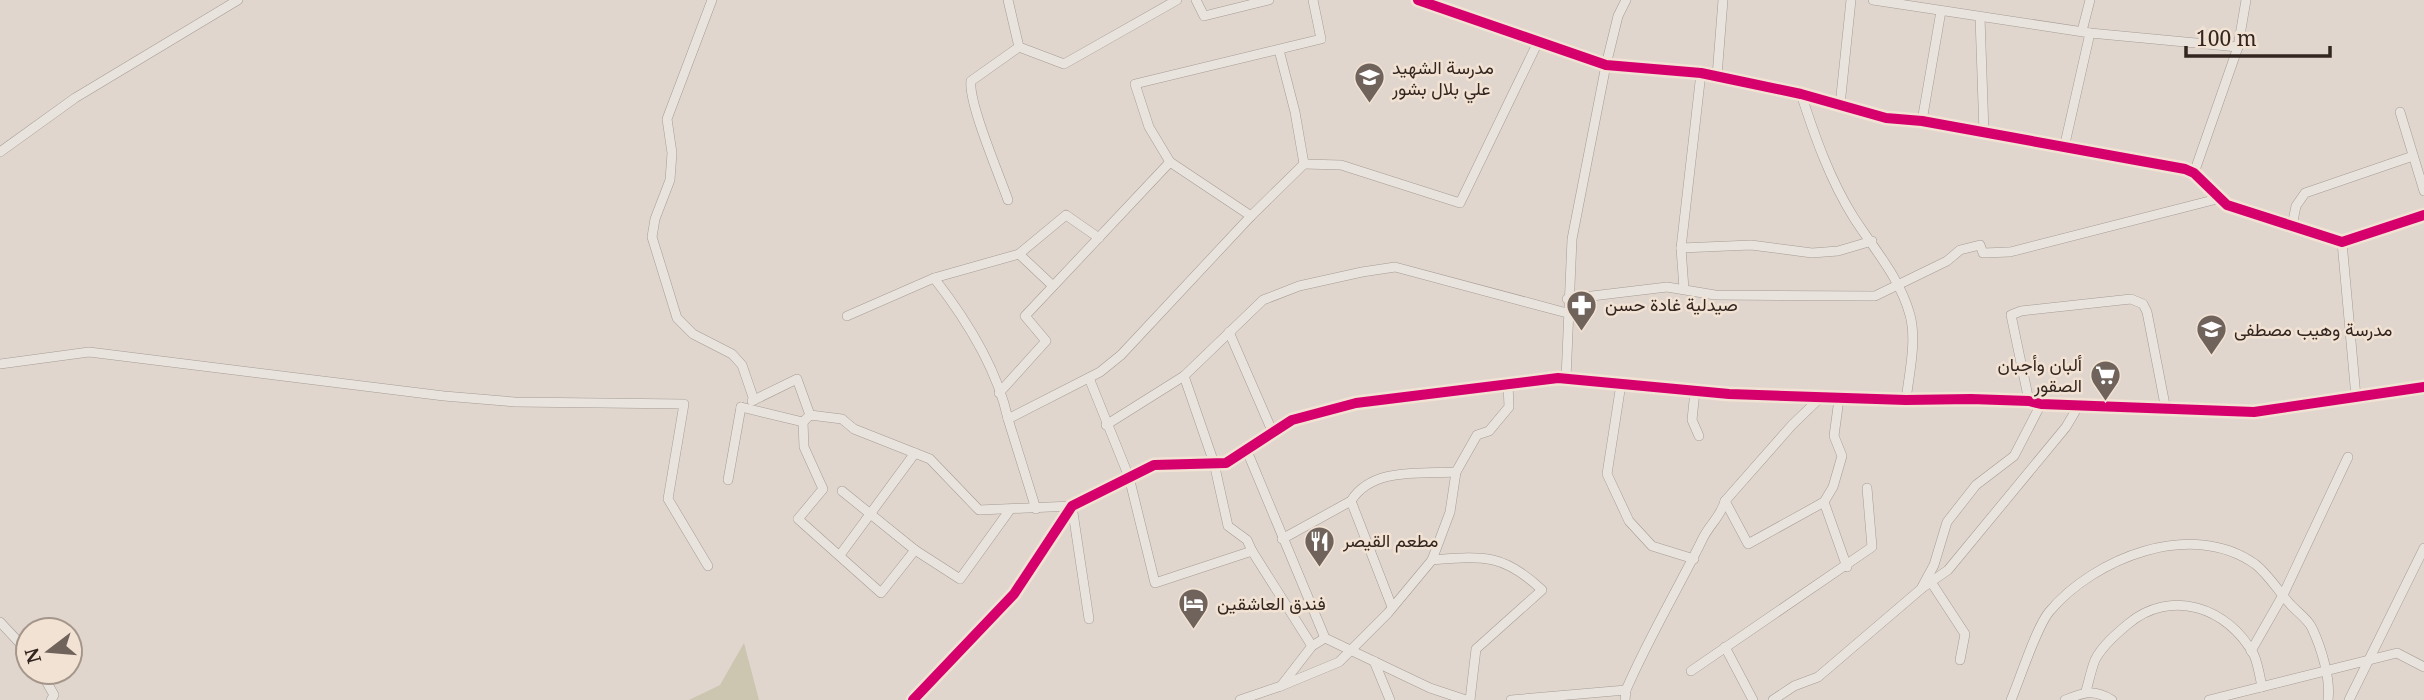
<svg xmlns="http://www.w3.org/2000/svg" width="2424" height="700" font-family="'Noto Serif',Vazirmatn,serif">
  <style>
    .cemetery { fill: #ccc6b0 }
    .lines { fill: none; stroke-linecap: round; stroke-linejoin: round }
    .street-casing { stroke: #a59c96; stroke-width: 10 }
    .street { stroke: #e9e3dd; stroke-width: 9 }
    .cycleway-casing { stroke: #f1e2d3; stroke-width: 15 }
    .cycleway { stroke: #d6006c; stroke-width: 10 }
    .labels { text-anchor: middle; stroke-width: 5; stroke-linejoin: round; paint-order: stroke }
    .poi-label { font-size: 18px; fill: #33251f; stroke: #f1e2d3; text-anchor: start }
  </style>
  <rect width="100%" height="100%" fill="#e0d6cd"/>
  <!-- cemetery -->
  <path class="cemetery" d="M744 643 759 700H689L720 685Z"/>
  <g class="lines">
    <defs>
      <g id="street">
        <path d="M712 0 667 119 672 153 670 180 655 219 652 237 677 318 693 334 732 354 742 365 754 400"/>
        <path d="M1196 0 1204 16 1269 0"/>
        <path d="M1418 0 1606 65 1701 73 1801 94 1886 118 1922 121 2185 169 2194 173 2227 205 2342 242 2424 215"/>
        <path d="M1873 0 2090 33 2238 47"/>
        <path d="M1980 17 1984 133"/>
        <path d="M2082 31 2090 0"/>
        <path d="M1019 47 1064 64 1177 0"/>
        <path d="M1717 76 1723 0"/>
        <path d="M1801 94C1815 137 1830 180 1854 218 1874 249 1900 278 1910 315 1917 341 1909 374 1906 400"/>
        <path d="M1840 105 1851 0"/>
        <path d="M2400 112 2424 191"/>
        <path d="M1922 121 1941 11"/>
        <path d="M2064 148 2090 33"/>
        <path d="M0 152 75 98 238 0"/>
        <path d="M1170 162 1149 127 1135 84 1321 39 1313 0"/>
        <path d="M1304 164 1341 165 1460 203 1538 42"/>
        <path d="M2194 173 2238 47 2246 0"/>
        <path d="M1008 200C999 174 968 102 971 81L1019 47 1008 0"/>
        <path d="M2292 226 2296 206 2305 193 2413 156"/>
        <path d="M2342 242 2356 397"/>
        <path d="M1681 248 1751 245 1812 253 1838 251 1872 241"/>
        <path d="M934 278 1019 254"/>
        <path d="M1053 286 1019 254 1066 215 1099 238"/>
        <path d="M1684 289 1681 248 1701 73"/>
        <path d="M1567 299 1667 287 1715 295 1875 296 1947 261 1960 250 1980 245 1983 253 2010 252 2221 198"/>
        <path d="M847 316 934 278C966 319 997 368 1008 419"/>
        <path d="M1229 332 1273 433"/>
        <path d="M0 364 89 352 444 396 515 402 684 404 668 499 708 566"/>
        <path d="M1089 378 1129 477 1155 583 1252 551 1312 646"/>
        <path d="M1566 379 1572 239 1606 65 1618 16 1626 0"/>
        <path d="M1621 384 1607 474 1629 521 1652 546 1694 559"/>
        <path d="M1695 391 1692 420 1699 436"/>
        <path d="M999 393 1046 341 1025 316 1170 162 1251 216"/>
        <path d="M1839 399 1834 436 1842 456 1833 487 1824 502 1847 567"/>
        <path d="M752 401 797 379 810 415"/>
        <path d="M2029 401 2011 315 2021 311 2131 299 2143 304 2147 312 2166 410"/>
        <path d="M741 407 803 422 804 447 823 489 798 519 881 593 915 550"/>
        <path d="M803 422 810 415 842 419 854 429 930 459 979 510 1072 506 1089 619"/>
        <path d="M1106 425 1184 376"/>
        <path d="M1247 451 1325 638 1430 688 1466 700"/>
        <path d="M728 480 741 407"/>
        <path d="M842 491 915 550 960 579 1009 511"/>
        <path d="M1351 501 1392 607"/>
        <path d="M1725 501 1748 544 1824 502"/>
        <path d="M1036 509 1008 419 1100 372 1121 355 1251 216 1304 164 1295 112 1279 50"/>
        <path d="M1282 539 1351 501C1372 467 1421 474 1456 472"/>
        <path d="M1252 551 1247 540 1228 526 1214 463 1184 376 1263 300 1299 286 1362 272 1395 267 1567 313"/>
        <path d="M840 555 915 453"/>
        <path d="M1432 560C1482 556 1503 553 1542 590L1476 649 1470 700"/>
        <path d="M1931 582 1965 634 1960 660"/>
        <path d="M1922 588 1948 570 2066 427 2079 405"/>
        <path d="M0 622 28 652"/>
        <path d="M1725 647 1753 700"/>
        <path d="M2251 651 2283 595 2348 457"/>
        <path d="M1374 661 1390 700"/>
        <path d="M1691 671 1872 547 1867 488"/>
        <path d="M41 672 54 695 51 700"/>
        <path d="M1281 686 1339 662 1388 613 1432 560 1450 512 1456 472 1477 435 1489 431 1509 407 1508 384"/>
        <path d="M2086 691C2089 681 2091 670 2095 660 2102 646 2116 634 2128 624 2171 588 2228 607 2254 655 2258 664 2260 677 2262 687"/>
        <path d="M913 700 1014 594 1072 506 1154 465 1226 463 1292 420 1356 403 1558 378 1729 394 1906 400 1971 399 2029 401 2041 404 2254 412 2424 387"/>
        <path d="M1240 700 1281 686 1312 646 1325 638"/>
        <path d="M1511 700 1626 690"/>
        <path d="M1625 700 1626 690C1649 637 1678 589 1703 538 1710 524 1721 516 1725 501L1792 425 1820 398"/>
        <path d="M1773 700 1794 686 1818 677 1921 589 1934 565 1947 522 1976 485 2014 456 2041 404"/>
        <path d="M2011 700C2020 679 2036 628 2049 612 2094 558 2192 519 2255 564 2268 574 2279 592 2290 604 2297 612 2308 619 2312 628 2321 647 2331 679 2328 700"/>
        <path d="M2065 700C2084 692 2094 689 2112 700"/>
        <path d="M2209 700 2397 653 2424 667"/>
        <path d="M2349 700 2424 548"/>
      </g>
    </defs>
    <!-- street casing -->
    <use href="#street" class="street-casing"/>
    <!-- street -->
    <use href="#street" class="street"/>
    <defs>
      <g id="cycleway">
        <path d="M1418 0 1606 65 1701 73 1801 94 1886 118 1922 121 2185 169 2194 173 2227 205 2342 242 2424 215"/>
        <path d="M913 700 1014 594 1072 506 1154 465 1226 463 1292 420 1356 403 1558 378 1729 394 1906 400 1971 399 2029 401 2041 404 2254 412 2424 387"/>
      </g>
    </defs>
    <!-- cycleway casing -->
    <use href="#cycleway" class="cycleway-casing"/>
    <!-- cycleway -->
    <use href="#cycleway" class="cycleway"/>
  </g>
  <!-- icons -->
  <defs>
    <symbol id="school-pin" viewBox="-11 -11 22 30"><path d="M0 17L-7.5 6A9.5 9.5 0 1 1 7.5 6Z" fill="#70635c" stroke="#f1e2d3"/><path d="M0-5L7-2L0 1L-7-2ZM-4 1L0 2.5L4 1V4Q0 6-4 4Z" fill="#fff"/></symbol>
    <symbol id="pharmacy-pin" viewBox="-11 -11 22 30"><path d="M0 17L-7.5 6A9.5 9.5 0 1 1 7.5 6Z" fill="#70635c" stroke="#f1e2d3"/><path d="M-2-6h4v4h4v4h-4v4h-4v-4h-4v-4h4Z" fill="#fff"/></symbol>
    <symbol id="supermarket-pin" viewBox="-11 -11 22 30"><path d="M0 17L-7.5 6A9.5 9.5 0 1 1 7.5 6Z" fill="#70635c" stroke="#f1e2d3"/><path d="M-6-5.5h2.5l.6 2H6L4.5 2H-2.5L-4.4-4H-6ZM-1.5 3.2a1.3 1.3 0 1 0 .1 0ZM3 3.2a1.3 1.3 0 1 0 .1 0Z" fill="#fff"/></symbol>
    <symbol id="restaurant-pin" viewBox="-11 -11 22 30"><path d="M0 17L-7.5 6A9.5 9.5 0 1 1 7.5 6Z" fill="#70635c" stroke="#f1e2d3"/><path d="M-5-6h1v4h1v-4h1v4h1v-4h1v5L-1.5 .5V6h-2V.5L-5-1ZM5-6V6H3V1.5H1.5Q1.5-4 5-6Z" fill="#fff"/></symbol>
    <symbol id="hotel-pin" viewBox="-11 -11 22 30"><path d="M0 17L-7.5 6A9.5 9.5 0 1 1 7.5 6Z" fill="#70635c" stroke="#f1e2d3"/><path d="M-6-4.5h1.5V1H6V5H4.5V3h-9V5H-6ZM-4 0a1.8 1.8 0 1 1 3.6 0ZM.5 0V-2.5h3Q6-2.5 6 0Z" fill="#fff"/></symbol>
  </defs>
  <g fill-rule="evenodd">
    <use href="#school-pin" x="1352" y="60" width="35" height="47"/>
    <use href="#pharmacy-pin" x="1564" y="288" width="35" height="47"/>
    <use href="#school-pin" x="2194" y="312" width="35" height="47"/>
    <use href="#supermarket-pin" x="2088" y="358" width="35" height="47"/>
    <use href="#restaurant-pin" x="1302" y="524" width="35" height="47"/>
    <use href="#hotel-pin" x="1176" y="586" width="35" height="47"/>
  </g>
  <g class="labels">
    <!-- poi labels -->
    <g class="poi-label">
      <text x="1392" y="74">مدرسة الشهيد<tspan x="1392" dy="21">علي بلال بشور</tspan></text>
      <text x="1605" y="311">صيدلية غادة حسن</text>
      <text x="2234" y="336">مدرسة وهيب مصطفى</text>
      <text x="2082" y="371" text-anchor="end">ألبان وأجبان<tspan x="2082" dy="21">الصقور</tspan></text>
      <text x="1343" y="547">مطعم القيصر</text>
      <text x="1217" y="610">فندق العاشقين</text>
    </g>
  </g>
  <!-- north arrow -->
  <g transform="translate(49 651) rotate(254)"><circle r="33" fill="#f1e2d3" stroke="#a5968b" stroke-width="2"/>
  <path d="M0-5L12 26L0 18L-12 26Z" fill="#70635c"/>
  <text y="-10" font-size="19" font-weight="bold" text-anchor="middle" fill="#33251f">N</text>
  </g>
  <!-- scale -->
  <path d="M2186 46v10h144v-10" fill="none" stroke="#33251f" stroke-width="3.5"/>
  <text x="2196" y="46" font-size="21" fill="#33251f" stroke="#f1e2d3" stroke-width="5" paint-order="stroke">100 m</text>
</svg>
